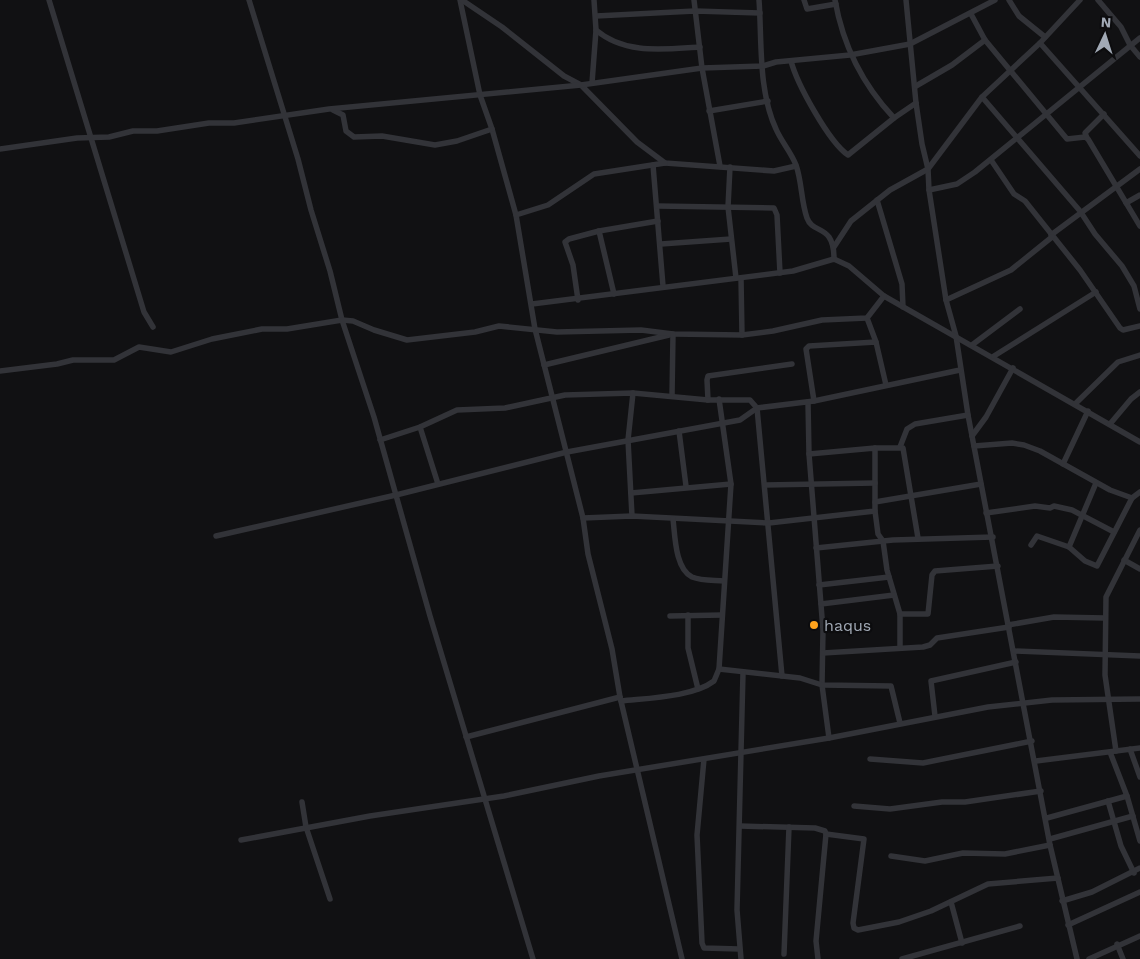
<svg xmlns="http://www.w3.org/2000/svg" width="1140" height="959" font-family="'Work Sans',sans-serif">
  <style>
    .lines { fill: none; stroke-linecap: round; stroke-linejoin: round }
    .street { stroke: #323338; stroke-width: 5.5 }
    .poi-dot { fill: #ffa31d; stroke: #0c0c0e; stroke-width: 2 }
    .labels { text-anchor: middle; stroke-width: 4.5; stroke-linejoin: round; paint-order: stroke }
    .poi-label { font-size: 16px; fill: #a1a9b5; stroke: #0c0c0e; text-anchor: start }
  </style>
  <rect width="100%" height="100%" fill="#111113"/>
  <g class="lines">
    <!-- street -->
    <g class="street">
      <path d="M49 0 144 312 153 327"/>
      <path d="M249 0 298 159 311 210 330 271 342 320 374 417 430 616 533 959"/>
      <path d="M460 0 480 95 492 129 516 215 535 329 583 518 588 554 612 649 620 697 682 959"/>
      <path d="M462 0 502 27 564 76 581 85 637 142 665 163 774 171 796 166"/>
      <path d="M694 0 702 68 720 166"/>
      <path d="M759 0C762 41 758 90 776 129 781 141 791 152 796 165 802 182 801 201 807 218 813 235 834 223 834 259"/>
      <path d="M804 0 807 9 836 4"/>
      <path d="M835 0C843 46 862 84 894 118"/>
      <path d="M906 0 916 103 922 144 928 169 929 190 946 300 956 336 968 415 1050 845 1077 959"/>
      <path d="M1009 0 1019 16 1045 37"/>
      <path d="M1098 0 1121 27 1130 45 1140 57"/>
      <path d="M971 14 985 40 1067 139 1085 137 1088 139 1140 226"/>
      <path d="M596 16 695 11 760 13"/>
      <path d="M596 30C625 55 664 49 700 47"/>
      <path d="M1040 43 1140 156"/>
      <path d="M791 61C797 84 829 142 848 155L894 118 916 103"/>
      <path d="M592 83 596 30 594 0"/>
      <path d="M916 86 952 65 985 40"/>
      <path d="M982 97 1080 211 1095 234 1122 266 1134 286 1140 309"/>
      <path d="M333 110 343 115 346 131 354 137 382 136 435 145 457 141 492 129"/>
      <path d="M709 111 768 101"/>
      <path d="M1087 138 1085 133 1104 114"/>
      <path d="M0 149 77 138 109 137 133 131H157L209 123H234L329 109 581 85 702 68 763 66 776 62 850 55 910 44 995 0"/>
      <path d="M991 160 1014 194 1025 201 1080 270 1120 328 1123 330 1140 326"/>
      <path d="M653 165 663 286"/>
      <path d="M730 167 728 207 736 278"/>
      <path d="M929 190 957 184 975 172 1140 38"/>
      <path d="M877 200 902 284 903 307"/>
      <path d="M1126 203 1140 195"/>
      <path d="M657 206 774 208 777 215 780 273"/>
      <path d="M516 215 548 205 594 174 665 163"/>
      <path d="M599 231 658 221"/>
      <path d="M1051 235 1140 169"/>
      <path d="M661 244 731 239"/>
      <path d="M834 247 851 221 890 190 928 169 982 97 1040 43 1080 0"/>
      <path d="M741 278 742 335"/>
      <path d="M578 300 573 265 565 242 569 239 599 231 614 294"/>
      <path d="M946 300 1011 270 1052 237"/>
      <path d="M532 304 793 271 834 259 849 266 884 296 1140 442"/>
      <path d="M867 318 876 342"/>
      <path d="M972 345 1020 309"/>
      <path d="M994 356 1096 292"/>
      <path d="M544 365 669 335"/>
      <path d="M0 371 57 364 73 360H114L139 347 171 352 212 339 262 329H287L342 320 353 321 374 330 407 340 475 332 499 326 557 332 641 330 673 334 742 335 773 331 822 320 867 318 884 296"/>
      <path d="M672 396 673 334"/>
      <path d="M708 400 707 380 708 376 792 364"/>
      <path d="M814 401 806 349 809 346 876 342 886 385"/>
      <path d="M808 402 809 454 823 630 822 685 829 738"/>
      <path d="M1075 404 1118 362 1140 355"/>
      <path d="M1110 424 1131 399 1140 392"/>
      <path d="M420 427 438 484"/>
      <path d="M679 431 686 486"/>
      <path d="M972 436 986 417 1013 368"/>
      <path d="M380 440 420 427 457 410 505 408 565 395 633 393 708 400H750L757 408 782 676"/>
      <path d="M974 446 1012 443 1024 445 1040 451 1110 490 1132 498 1140 492"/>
      <path d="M900 447 907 429 915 424 968 415"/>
      <path d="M875 448H903L918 538"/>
      <path d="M809 454 875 448V502"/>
      <path d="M1063 464 1088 411"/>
      <path d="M765 485 875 483"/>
      <path d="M631 493 731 484"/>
      <path d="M875 511 878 534 883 541 887 570 900 614V647"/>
      <path d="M986 513 1035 506 1050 508 1054 506 1072 510 1114 532"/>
      <path d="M632 516 628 440 633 393"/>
      <path d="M583 518 632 516 769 523 875 511V502L981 484"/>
      <path d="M673 519C675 535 675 569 692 577 702 581 714 580 724 581"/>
      <path d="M216 536 396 495 567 452 740 420 757 408 814 401 960 370"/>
      <path d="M1031 545 1037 536 1069 547 1096 483"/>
      <path d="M1069 547 1085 561 1097 566 1132 498"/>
      <path d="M816 548 893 540 993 537"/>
      <path d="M1124 560 1140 569"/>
      <path d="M819 585 889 577"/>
      <path d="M821 604 894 595"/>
      <path d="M900 614H928L932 575 935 571 998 566"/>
      <path d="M688 615V648L698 689"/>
      <path d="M670 616 722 615"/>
      <path d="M1008 625 1054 617 1105 618"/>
      <path d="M1014 651 1140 656"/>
      <path d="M823 653 923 647 930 645 937 638 1009 627"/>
      <path d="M719 669 800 678 822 685 891 686 900 723"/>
      <path d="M621 701C648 698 693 697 714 681L719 669 731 484 719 399"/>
      <path d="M935 716 931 681 1016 662"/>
      <path d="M466 737 620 697"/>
      <path d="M1130 749 1140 777"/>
      <path d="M1116 751 1105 675 1106 597 1140 530"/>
      <path d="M1110 752 1127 796 1140 841"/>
      <path d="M704 759 697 835 702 943 704 948 739 949"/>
      <path d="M870 759 923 763 1032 741"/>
      <path d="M1036 761 1140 748"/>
      <path d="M1108 801 1121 846 1134 873"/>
      <path d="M302 802 306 827 330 899"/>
      <path d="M854 806 890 809 942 802H965L1041 791"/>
      <path d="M1047 818 1127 796"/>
      <path d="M740 826 815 828 825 831 826 834 816 941 818 959"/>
      <path d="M826 834 864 839 853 923 854 928 858 930 899 922 931 911 988 884 1058 878"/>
      <path d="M1050 839 1133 816"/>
      <path d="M241 840 370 816 504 796 599 776 829 738 988 707 1052 700 1140 699"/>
      <path d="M891 856 925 861 963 853 1005 854 1050 845"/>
      <path d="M1062 901 1092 892 1140 868"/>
      <path d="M951 902 962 943"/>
      <path d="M1068 925 1140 892"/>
      <path d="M1117 944 1123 959"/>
      <path d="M784 954 789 827"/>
      <path d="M741 959 737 910 743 673"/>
      <path d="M902 959 1020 926"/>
      <path d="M1089 959 1140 936"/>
    </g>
  </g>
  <!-- markers -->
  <circle class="poi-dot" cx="814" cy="625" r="5"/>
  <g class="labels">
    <!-- poi labels -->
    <g class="poi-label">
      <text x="824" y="631">haqus</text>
    </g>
  </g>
  <!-- north arrow -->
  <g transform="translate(1105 35) rotate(4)" stroke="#0c0c0e" stroke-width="4" paint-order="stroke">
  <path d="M0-4L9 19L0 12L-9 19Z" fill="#a1a9b5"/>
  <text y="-8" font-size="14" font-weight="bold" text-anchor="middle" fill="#a1a9b5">N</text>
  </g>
</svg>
